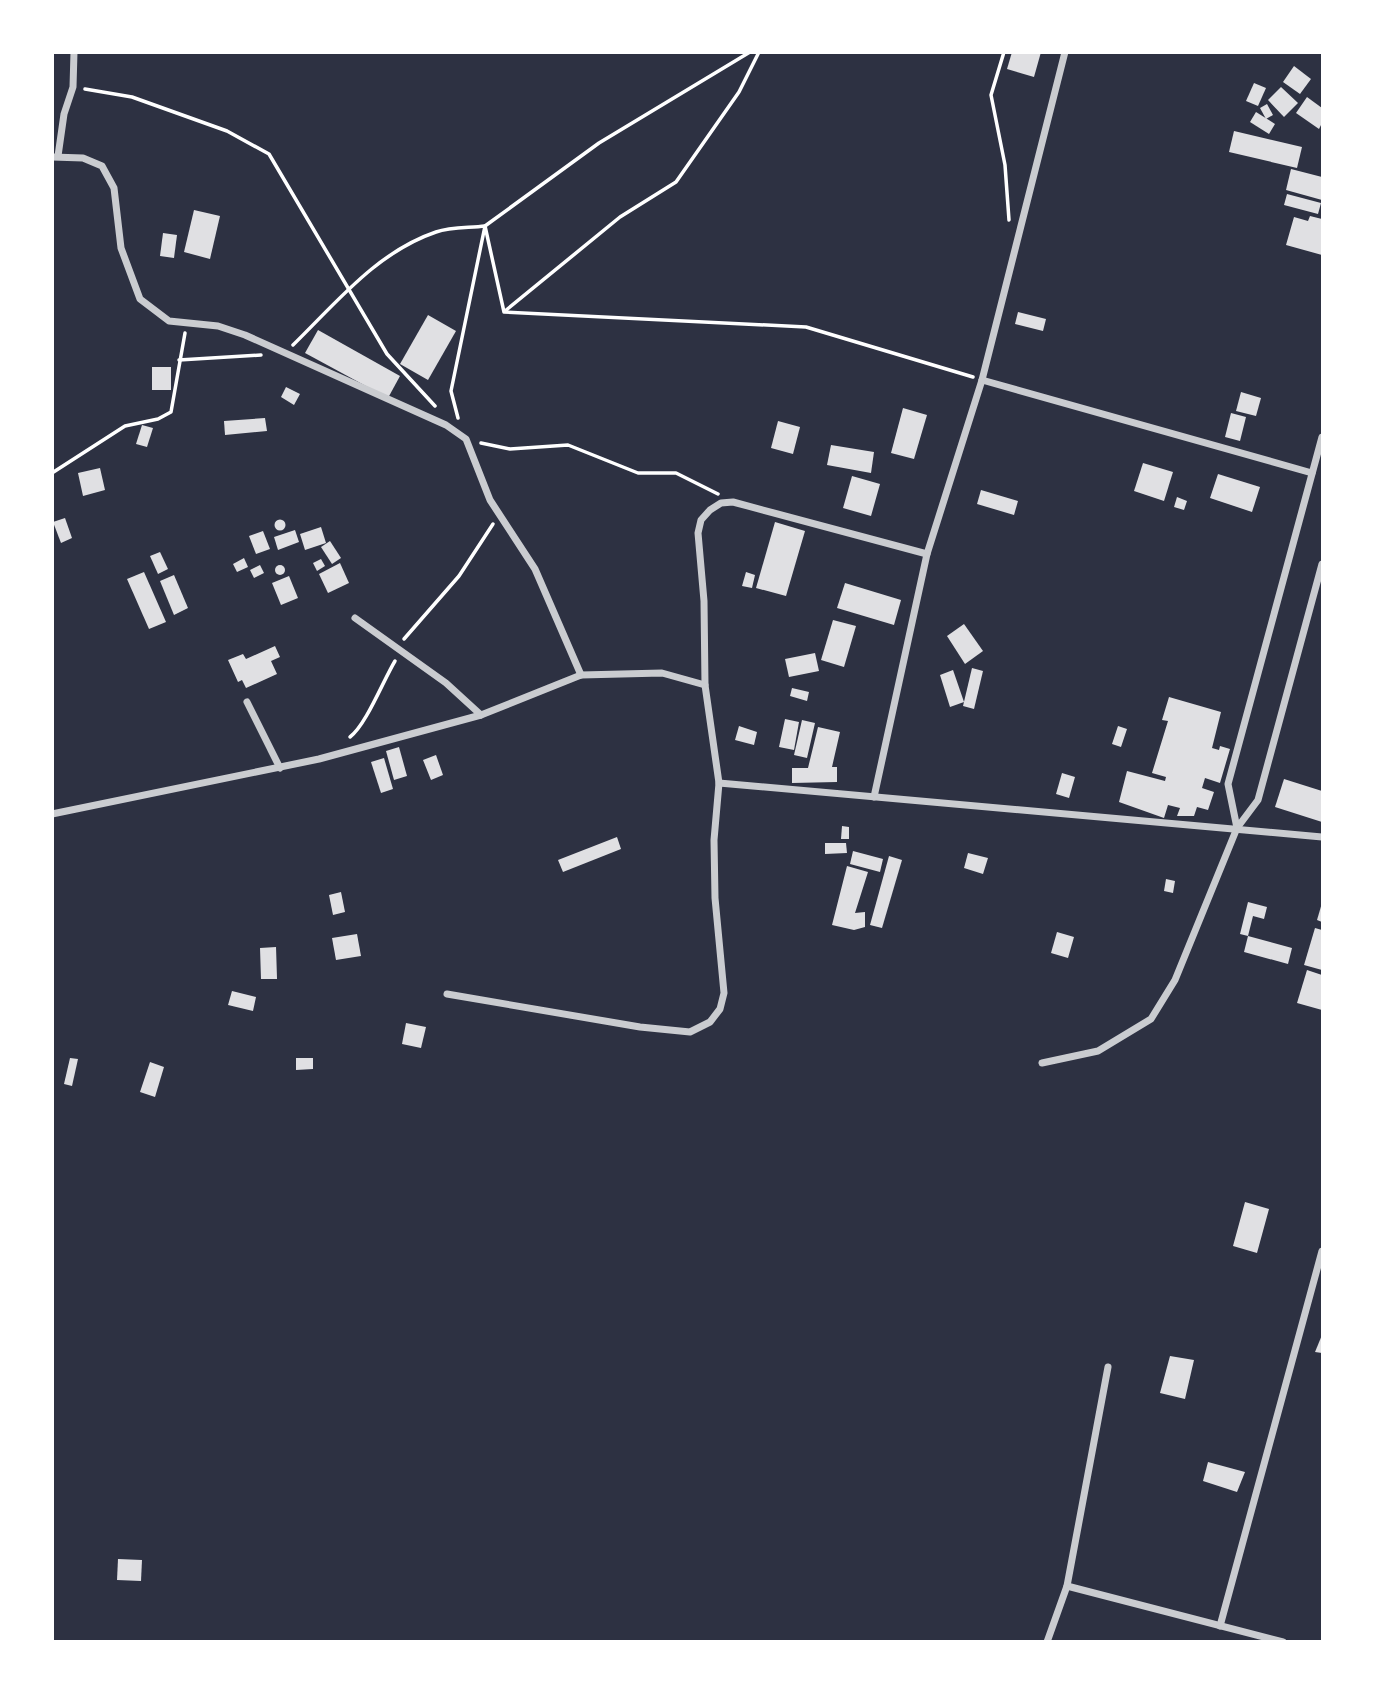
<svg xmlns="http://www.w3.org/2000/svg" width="1375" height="1694" font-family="'Noto Sans',sans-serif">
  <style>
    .building { fill: #e0e0e3 }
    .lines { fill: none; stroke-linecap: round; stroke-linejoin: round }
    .path { stroke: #fff; stroke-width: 3.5 }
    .minor { stroke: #caccd0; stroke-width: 7 }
  </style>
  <rect width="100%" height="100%" fill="#2d3142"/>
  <!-- building -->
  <g class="building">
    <path d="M1012 52H1041L1034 77 1007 69Z"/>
    <path d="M1294 66 1311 79 1300 94 1283 82Z"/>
    <path d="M1254 83 1266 88 1258 106 1246 101Z"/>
    <path d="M1281 87 1298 103 1284 117 1268 100Z"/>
    <path d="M1307 97 1322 108V123L1319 129 1296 113Z"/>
    <path d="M1267 104 1273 115 1266 119 1260 108Z"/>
    <path d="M1256 112 1275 124 1269 134 1250 122Z"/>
    <path d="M1234 131 1302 147 1297 168 1229 152Z"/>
    <path d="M1291 169 1322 177V200L1286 190Z"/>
    <path d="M1287 194 1321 203 1318 214 1284 205Z"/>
    <path d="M194 210 220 216 210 259 184 252Z"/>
    <path d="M1310 216 1322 219V255L1286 245 1294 217 1308 221Z"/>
    <path d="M163 233 177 235 174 258 160 256Z"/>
    <path d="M1018 312 1046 319 1043 331 1015 324Z"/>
    <path d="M428 315 456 331 428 380 400 364Z"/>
    <path d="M318 330 400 376 388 398 305 353Z"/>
    <rect x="152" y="367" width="19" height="23"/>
    <path d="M286 387 300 394 294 405 281 397Z"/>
    <path d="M1241 392 1261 398 1256 416 1236 411Z"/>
    <path d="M903 408 927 415 914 459 891 453Z"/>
    <path d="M1231 413 1246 417 1240 441 1225 437Z"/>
    <path d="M265 418 267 431 225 435 224 421Z"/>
    <path d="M778 421 800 427 793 454 771 448Z"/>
    <path d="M142 425 153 428 147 447 136 444Z"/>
    <path d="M831 445 874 452 871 473 827 465Z"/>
    <path d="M1143 463 1173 472 1164 501 1134 491Z"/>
    <path d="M100 468 105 490 83 496 78 473Z"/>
    <path d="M1218 474 1260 487 1252 512 1210 498Z"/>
    <path d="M852 476 880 484 871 516 843 508Z"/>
    <path d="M981 490 1018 501 1014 515 977 504Z"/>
    <path d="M1177 497 1187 501 1184 510 1174 507Z"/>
    <path d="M65 518 72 538 61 543 53 522Z"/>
    <circle cx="280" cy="525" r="5.5"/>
    <path d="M775 522 805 531 786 596 756 588Z"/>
    <path d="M321 527 326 543 305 550 300 534Z"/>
    <path d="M295 530 299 542 278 550 274 537Z"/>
    <path d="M263 531 270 549 256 554 249 536Z"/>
    <path d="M330 541 341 558 332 564 321 547Z"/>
    <path d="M160 552 168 569 158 574 150 556Z"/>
    <path d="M244 558 248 567 237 572 233 564Z"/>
    <path d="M321 559 325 566 317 571 313 563Z"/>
    <path d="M340 563 349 583 328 593 319 574Z"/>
    <circle cx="280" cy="570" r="5"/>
    <path d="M260 565 264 573 254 578 250 570Z"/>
    <path d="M144 572 166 622 149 629 127 579Z"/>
    <path d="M746 572 755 575 752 588 742 586Z"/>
    <path d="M174 575 188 608 174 615 160 581Z"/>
    <path d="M289 576 298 598 281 605 272 583Z"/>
    <path d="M845 583 901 600 894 625 837 608Z"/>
    <path d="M833 620 856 626 844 667 821 660Z"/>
    <path d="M964 624 983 651 965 664 947 636Z"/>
    <path d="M275 646 280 657 271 661 277 674 246 688 242 680 238 682 228 660 243 654 246 659Z"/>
    <path d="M815 653 819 671 789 677 785 659Z"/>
    <path d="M972 668 983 671 974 709 963 706Z"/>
    <path d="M953 670 964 702 950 707 940 675Z"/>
    <path d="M792 688 809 692 807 701 790 696Z"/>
    <path d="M1169 697 1221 712 1212 748 1219 750 1220 746 1230 749 1220 783 1205 778 1202 788 1214 792 1208 810 1197 807 1194 816H1177L1180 808 1168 805 1164 818 1119 802 1127 771 1165 781 1166 777 1152 773 1168 721 1162 720Z"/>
    <path d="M785 719 799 722 794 750 779 747Z"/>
    <path d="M802 720 815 723 807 758 794 755Z"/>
    <path d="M739 726 757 732 754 745 735 740Z"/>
    <path d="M1118 726 1127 729 1121 747 1112 744Z"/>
    <path d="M818 727 840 732 832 767H837V782L792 783V768H808Z"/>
    <path d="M399 747 407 776 394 780 386 751Z"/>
    <path d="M436 755 443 775 431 780 423 760Z"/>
    <path d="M384 758 393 789 381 793 371 762Z"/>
    <path d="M1062 773 1075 777 1069 798 1056 794Z"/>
    <path d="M1284 779 1322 791V822L1275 807Z"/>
    <path d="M842 826 849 827V839H841Z"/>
    <path d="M617 837 621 849 563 872 558 860Z"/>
    <path d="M825 843H846L847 853 825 854Z"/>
    <path d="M853 851 883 859 880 872 850 864Z"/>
    <path d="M968 853 988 858 983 874 964 868Z"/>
    <path d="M889 856 902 860 882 928 870 925Z"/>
    <path d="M847 866 868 872 855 913 865 912V927L854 930 832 925Z"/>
    <path d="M1166 879 1175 881 1173 893 1164 891Z"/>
    <path d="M341 892 345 912 333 915 329 895Z"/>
    <path d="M1248 902 1267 907 1264 919 1253 916 1248 936 1240 934Z"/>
    <path d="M1322 903V922L1317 920Z"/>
    <path d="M1315 928 1322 930V970L1304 965Z"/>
    <path d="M1057 932 1074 937 1068 958 1051 953Z"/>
    <path d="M357 934 361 956 336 960 332 938Z"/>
    <path d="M1248 936 1292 948 1288 964 1244 952Z"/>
    <path d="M276 947 277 979H261L260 948Z"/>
    <path d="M1307 970 1322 975V1010L1297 1003Z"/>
    <path d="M232 991 256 997 253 1011 228 1005Z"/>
    <path d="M406 1023 426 1027 421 1048 402 1044Z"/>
    <path d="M70 1058 78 1059 72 1086 64 1084Z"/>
    <path d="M296 1058H313V1069L296 1070Z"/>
    <path d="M150 1062 164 1067 155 1097 140 1092Z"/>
    <path d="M1245 1202 1269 1209 1257 1253 1233 1246Z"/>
    <path d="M1322 1335V1353L1315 1352Z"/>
    <path d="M1170 1356 1194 1360 1185 1399 1160 1393Z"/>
    <path d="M1208 1462 1245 1472 1237 1492 1203 1481Z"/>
    <path d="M118 1559 142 1560 141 1581 117 1580Z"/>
  </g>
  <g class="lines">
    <!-- path -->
    <g class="path">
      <path d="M750 52 599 143 485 226 504 312 806 327 973 377"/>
      <path d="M1004 52 991 95 1005 165 1009 220"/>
      <path d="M85 89 132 97 227 131 269 154 387 354 435 406"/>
      <path d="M505 311 620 217 676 182 739 92 759 52"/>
      <path d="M293 345C337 302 377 252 436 232 451 227 469 228 485 226L451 391 458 418"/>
      <path d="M179 360 261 355"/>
      <path d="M481 443 510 449 568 445 638 473H676L718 494"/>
      <path d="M52 473 125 426 158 419 171 412 185 333"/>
      <path d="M404 639 459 576 493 524"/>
      <path d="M350 737C366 725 383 681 395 661"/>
    </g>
    <!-- minor -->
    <g class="minor">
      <path d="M58 156 64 114 73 87 74 52"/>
      <path d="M52 157 83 158 102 166 114 188 121 248 140 299 169 321 218 326 245 335 446 425 466 439 490 500 535 569 581 675"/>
      <path d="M982 380 1312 473"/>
      <path d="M355 618 446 683 481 715"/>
      <path d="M247 702 280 768"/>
      <path d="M719 783 1322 837"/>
      <path d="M874 797 927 554 982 380 1065 52"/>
      <path d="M52 814 319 759 481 715 581 675 662 673 705 685"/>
      <path d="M1237 828 1228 784 1322 437"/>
      <path d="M447 994 640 1027 690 1032 710 1022 720 1009 724 993 715 898 714 840 719 783 705 685 704 601 698 533 701 520 710 510 721 503 733 502 927 554"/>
      <path d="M1042 1063 1098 1051 1151 1019 1175 980 1237 828 1258 800 1322 564"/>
      <path d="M1067 1586 1283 1642"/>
      <path d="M1220 1626 1322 1251"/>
      <path d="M1047 1642 1067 1586 1108 1367"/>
    </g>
  </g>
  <!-- border -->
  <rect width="1375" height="1694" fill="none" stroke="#ffffff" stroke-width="108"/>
</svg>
